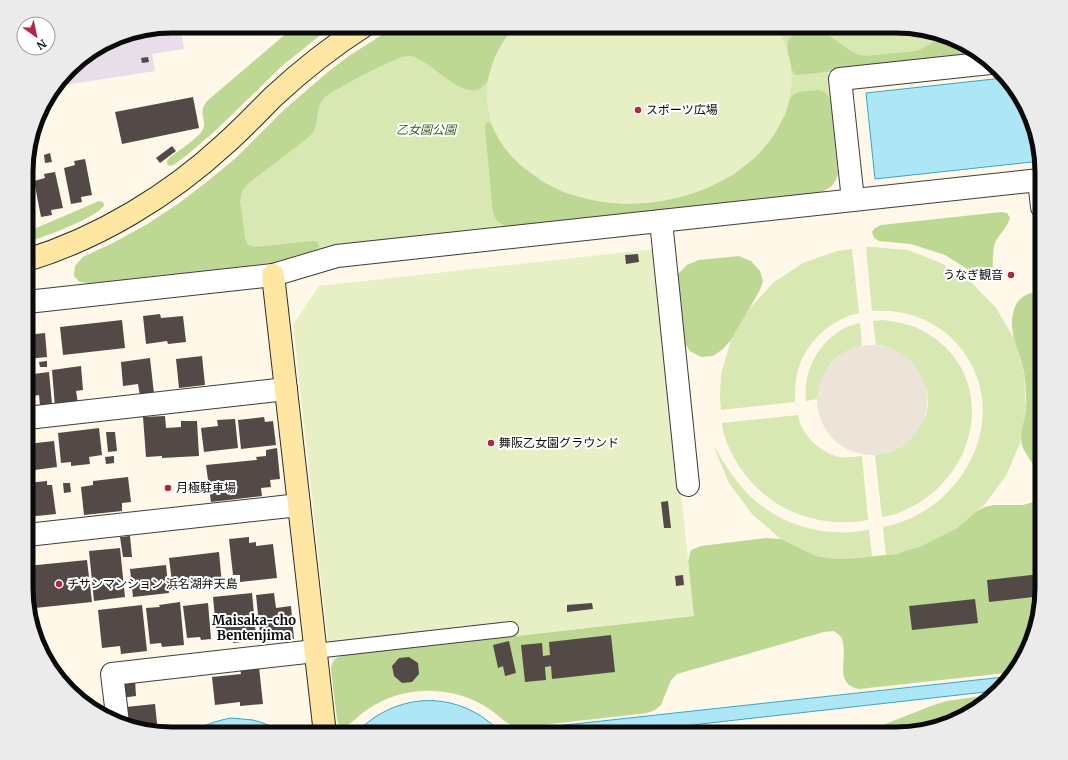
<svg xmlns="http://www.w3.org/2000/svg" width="1068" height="760" font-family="Merriweather,'Noto Sans JP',serif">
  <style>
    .industrial { fill: #e7deea }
    .green { fill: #d7e8b3 }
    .forest { fill: #bdd892 }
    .pitch { fill: #e7efc5 }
    .plaza { fill: #ede4d9 }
    .water { fill: #ade6f5; stroke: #35a7cc }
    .building { fill: #534a47 }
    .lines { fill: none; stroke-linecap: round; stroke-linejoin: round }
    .lane-casing { stroke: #3d3d3d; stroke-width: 16 }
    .street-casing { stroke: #3d3d3d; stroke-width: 24 }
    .secondary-casing { stroke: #2c2c2c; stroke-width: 24 }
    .lane { stroke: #fff; stroke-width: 14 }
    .street { stroke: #fff; stroke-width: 22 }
    .secondary { stroke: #ffe6a3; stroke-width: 22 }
    .poi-dot { fill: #b92442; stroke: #fff; stroke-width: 1.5 }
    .labels { text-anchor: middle; stroke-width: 4; stroke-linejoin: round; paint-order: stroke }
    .poi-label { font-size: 12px; fill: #0a0a0a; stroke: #fff; text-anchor: start }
    .park-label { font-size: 12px; font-style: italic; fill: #35611c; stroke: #fff }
    .neighbourhood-label { font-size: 13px; font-weight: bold; fill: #0a0a0a; stroke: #fff }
    .rim { fill: none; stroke: #0a0a0a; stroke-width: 5 }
  </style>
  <rect width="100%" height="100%" fill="#fff7e8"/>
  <!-- industrial -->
  <path class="industrial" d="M172 26H180L184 49 152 54 155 71 58 86 75 62 116 37Z"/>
  <!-- green -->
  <g class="green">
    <path d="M396 26H905L952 37 983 55 828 72 838 174C834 185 831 188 821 192L334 245 271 263 90 283 80 282 74 276 75 266 83 257 113 243 146 225 178 204 208 181 237 157 285 109 328 72 349 56Z"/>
    <path d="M866 247H872L908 250 941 263 971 282 996 308 1014 338 1024 373 1026 408 1020 443 1006 476 984 505 957 528 919 547 908 552 886 555 883 527C972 510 1021 398 946 333 925 316 898 309 872 311Z"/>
    <path d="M852 249 859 313C827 320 800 348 796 380 795 387 795 395 795 402L721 410 720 398 721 374 731 340 749 309 773 283 803 263 837 251Z"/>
    <path d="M883 320C897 322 911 324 923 331 985 364 986 442 938 488 923 502 903 514 882 517L875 455 891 452 903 446 926 416 928 403 927 390 885 346 876 345 873 321Z"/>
    <path d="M860 323 862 346C850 348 835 356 828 367 823 375 818 390 817 399L806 401C803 371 818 342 845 328 850 326 855 324 860 323Z"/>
    <path d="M798 415C801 435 820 452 839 457 846 458 855 457 862 456L868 520C817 529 768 510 739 466 731 453 723 438 722 423Z"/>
    <path d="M713 445C723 461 733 478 746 492 779 526 824 538 869 530L872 557 836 559 816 556 781 539 752 514 729 483Z"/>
  </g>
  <!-- forest -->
  <g class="forest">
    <path d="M295 26H332L283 65 214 132 187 155 175 164 170 166 167 164V161L169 158C177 152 200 137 203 129 207 117 197 115 207 101Z"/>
    <path d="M396 26H515C507 36 501 45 495 57 490 66 491 81 482 87 462 102 431 59 410 56 398 54 343 86 330 93L323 99 319 106 316 124 313 133 305 140 250 182 242 191 240 201 245 238 248 245 255 247 313 241 318 242 319 247 315 250 271 263 90 283 80 282 74 276 75 266 83 257 113 243 146 225 178 204 208 181 237 157 285 109 328 72 349 56Z"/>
    <path d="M808 30C816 31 823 32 829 36 843 44 850 54 866 56L916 51C927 47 934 42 942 35L952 37 983 55 798 75 794 74C791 69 791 64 789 59 785 39 788 34 808 30Z"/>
    <path d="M818 90C825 91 827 94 831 101L838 174C834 185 831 188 821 192L507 226C499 224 496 221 493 213L485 128 486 123 489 122 492 126 504 147 541 181 565 193 593 200 622 204 652 202 681 197 710 187 735 174 785 116 790 99 793 95 799 92Z"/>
    <path d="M99 201 103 202 104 205C99 217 41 238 27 242V232Z"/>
    <path d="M1001 212 1007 213 1010 218C1007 228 999 234 995 243 991 255 995 268 990 279L986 281 980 279 977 275 945 255 911 244 879 241 874 238 872 232 875 228 881 225Z"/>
    <path d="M739 256 751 261 760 271 763 281 760 290 731 340 723 349 713 356 701 357 690 351 684 342 677 275 687 265 699 260Z"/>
    <path d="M1030 293 1039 295 1042 300V479C1037 467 1026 457 1022 445 1019 433 1025 420 1026 409 1027 400 1025 380 1024 372 1020 352 1007 331 1014 310 1016 301 1022 297 1030 293Z"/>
    <path d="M1042 493V598L1034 635 1015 672 859 689C834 684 847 661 843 643 843 642 842 639 841 637 840 635 836 633 834 631L824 632 677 674 671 680 661 705 655 710 647 713 524 727C521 726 516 727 512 725 505 723 499 716 492 711 488 708 484 705 479 703 444 685 401 687 368 709 360 714 353 723 344 727L339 725 337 719 331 670C332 659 335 658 345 655L693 616 688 561 691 550 701 546 766 538 781 539 816 556 836 559 857 558 896 554 919 547 957 528 977 511 985 507 993 505H1023L1033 502 1041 496Z"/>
    <path d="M990 695 960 719 896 734H860L931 706 946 701Z"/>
  </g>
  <!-- pitch -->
  <g class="pitch">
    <path d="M515 26H775C791 51 796 76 788 104 781 129 766 149 746 165 687 211 592 219 531 173 512 160 496 141 490 118 489 113 488 108 487 103 485 74 496 48 515 26Z"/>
    <path d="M655 249 694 616 516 636 514 622 328 643 293 325 319 286Z"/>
  </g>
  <!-- plaza -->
  <circle class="plaza" cx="872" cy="400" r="55"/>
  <!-- water -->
  <g class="water">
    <path d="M1003 78 1027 107 1041 161 875 179 866 93Z"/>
    <path d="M1013 676 994 691 612 734H438C429 724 415 723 406 734H355C386 701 433 690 474 712 484 717 493 725 501 732Z"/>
    <path d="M231 718 253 720 263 723 290 734H190C202 725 216 721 231 718Z"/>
  </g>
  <!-- building -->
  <g class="building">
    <path d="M148 57 149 62 142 63 141 58Z"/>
    <path d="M193 97 199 128 122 144 115 112Z"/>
    <path d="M172 146 176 151 160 163 156 158Z"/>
    <path d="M50 153 52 162 45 163 44 155Z"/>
    <path d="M85 159 92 195 81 197 82 202 71 204 64 168 75 165 74 161Z"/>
    <path d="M55 172 63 208 51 210 52 215 41 217 34 181 45 178 44 174Z"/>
    <path d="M27 197 33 221 27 222Z"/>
    <path d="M638 254 639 262 626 264 625 255Z"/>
    <path d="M160 314 161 318 183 316 186 342 168 344 167 341 146 344 143 316Z"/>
    <path d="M122 320 125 348 63 355 60 327Z"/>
    <path d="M45 333 47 357 27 359V335Z"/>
    <path d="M202 356 205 385 179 388 176 359Z"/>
    <path d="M150 358 154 394 140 396 138 384 123 386 121 362Z"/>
    <path d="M47 361V367H40L39 362Z"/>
    <path d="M81 366 83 390 76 391 78 404 55 407 52 370Z"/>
    <path d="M49 372 52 404 40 406 39 395 27 397V377H33V374Z"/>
    <path d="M165 416 166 428 181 427V421H197L199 456 162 458V456L146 457 143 417Z"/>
    <path d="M264 417 265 422 273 421 276 445 241 449 238 420Z"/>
    <path d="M235 419 238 448 204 452 201 428 218 426 217 420Z"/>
    <path d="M99 428 102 455 89 457 90 464 71 466V462L61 463 58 433Z"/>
    <path d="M106 432H115L117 451 108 452Z"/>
    <path d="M54 441 57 467 27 471V444Z"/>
    <path d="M277 448 280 479 270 480 271 487 261 488 262 496 211 502 206 465 257 460 256 457 266 456V450Z"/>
    <path d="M114 456V463L106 464 105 457Z"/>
    <path d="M128 477 131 502 122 503V511L84 515 81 487 93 485V481Z"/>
    <path d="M47 481V485H52L56 514 27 517V483Z"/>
    <path d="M63 483H70L71 492 64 493Z"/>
    <path d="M668 501 671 528H664L661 502Z"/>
    <path d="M130 536 132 557H123L120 537Z"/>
    <path d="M249 537V543L256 542V546L273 544 277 578 240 582V575H233L229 539Z"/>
    <path d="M120 548 125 597 94 601 89 551Z"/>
    <path d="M219 552 222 585 173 590 169 558Z"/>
    <path d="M87 560 92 602 35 608 38 629 35 630 27 607V566Z"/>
    <path d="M166 565 169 593 133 597 130 569Z"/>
    <path d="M1040 574 1042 596 989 602 987 580Z"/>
    <path d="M683 575 684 585 676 586 675 576Z"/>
    <path d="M252 593 256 635 241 636 242 642 233 643V637L217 639 213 597Z"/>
    <path d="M274 593 276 608 291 606 294 639 261 643 256 595Z"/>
    <path d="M975 599 978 623 912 630 909 606Z"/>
    <path d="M180 602 184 645 162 647 161 643 150 644 146 608 160 607 159 605Z"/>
    <path d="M208 603 211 639 201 640 200 637 187 638 183 606Z"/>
    <path d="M592 603 593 609 567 612V605Z"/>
    <path d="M142 605 147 651 121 654 120 646 102 648 98 610Z"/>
    <path d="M611 635 615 672 552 679 551 666 545 667 546 680 525 682 521 645 542 643 543 656 550 655 549 642Z"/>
    <path d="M509 641 516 673 505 676 503 666 498 668 493 645Z"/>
    <path d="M409 657 418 663 419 674 412 682 402 683 394 676 392 666 399 658Z"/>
    <path d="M259 667 263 704 240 706V702L215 705 212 677 241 674 240 669Z"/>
    <path d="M135 679 136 696 121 698 123 680Z"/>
    <path d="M155 704 158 733 128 726 126 707Z"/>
  </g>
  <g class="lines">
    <defs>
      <path id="lane" d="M315 651 511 629"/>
      <g id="street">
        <path d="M853 200 840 79 990 63"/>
        <path d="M661 221 688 485"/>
        <path d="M27 302 273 275 337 256 1039 180 1042 207"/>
        <path d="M27 418 286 389"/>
        <path d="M27 535 299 505"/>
        <path d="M118 723 112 674 315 651"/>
      </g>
      <g id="secondary">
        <path d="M27 260C99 238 170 195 225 144 242 129 257 113 273 97 301 71 331 47 364 26"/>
        <path d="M273 275 325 734"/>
      </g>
    </defs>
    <!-- lane casing -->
    <use href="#lane" class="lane-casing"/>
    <!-- street casing -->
    <use href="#street" class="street-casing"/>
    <!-- secondary casing -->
    <use href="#secondary" class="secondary-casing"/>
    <!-- lane -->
    <use href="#lane" class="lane"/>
    <!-- street -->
    <use href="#street" class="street"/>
    <!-- secondary -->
    <use href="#secondary" class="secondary"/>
  </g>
  <!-- markers -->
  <g class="poi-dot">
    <circle cx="638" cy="110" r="4"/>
    <circle cx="1011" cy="275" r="4"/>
    <circle cx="491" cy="443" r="4"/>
    <circle cx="168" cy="488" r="4"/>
    <circle cx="59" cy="584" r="4"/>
  </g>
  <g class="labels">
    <!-- poi labels -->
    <g class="poi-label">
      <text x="646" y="114">スポーツ広場</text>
      <text x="1003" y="279" text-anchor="end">うなぎ観音</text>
      <text x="499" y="447">舞阪乙女園グラウンド</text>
      <text x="176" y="492">月極駐車場</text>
      <text x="67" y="588">チサンマンション 浜名湖弁天島</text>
    </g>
    <!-- park labels -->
    <g class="park-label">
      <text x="426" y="134">乙女園公園</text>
    </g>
    <!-- neighbourhood labels -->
    <g class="neighbourhood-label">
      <text x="254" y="625">Maisaka-cho<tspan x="254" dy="15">Bentenjima</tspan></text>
    </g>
  </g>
  <!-- crop -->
  <path d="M0 0H1068V760H0ZM172 33H896A139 139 0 0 1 1035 172V588A139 139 0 0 1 896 727H172A139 139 0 0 1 33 588V172A139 139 0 0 1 172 33Z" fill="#ebebeb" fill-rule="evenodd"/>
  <path class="rim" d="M172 33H896A139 139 0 0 1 1035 172V588A139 139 0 0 1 896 727H172A139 139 0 0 1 33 588V172A139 139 0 0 1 172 33Z"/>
  <!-- north arrow -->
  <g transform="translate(36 36) rotate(147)"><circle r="19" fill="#ffffff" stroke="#9d9d9d"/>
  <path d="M0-3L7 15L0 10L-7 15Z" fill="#b92442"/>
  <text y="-6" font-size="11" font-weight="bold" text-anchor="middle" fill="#0a0a0a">N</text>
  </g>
</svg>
